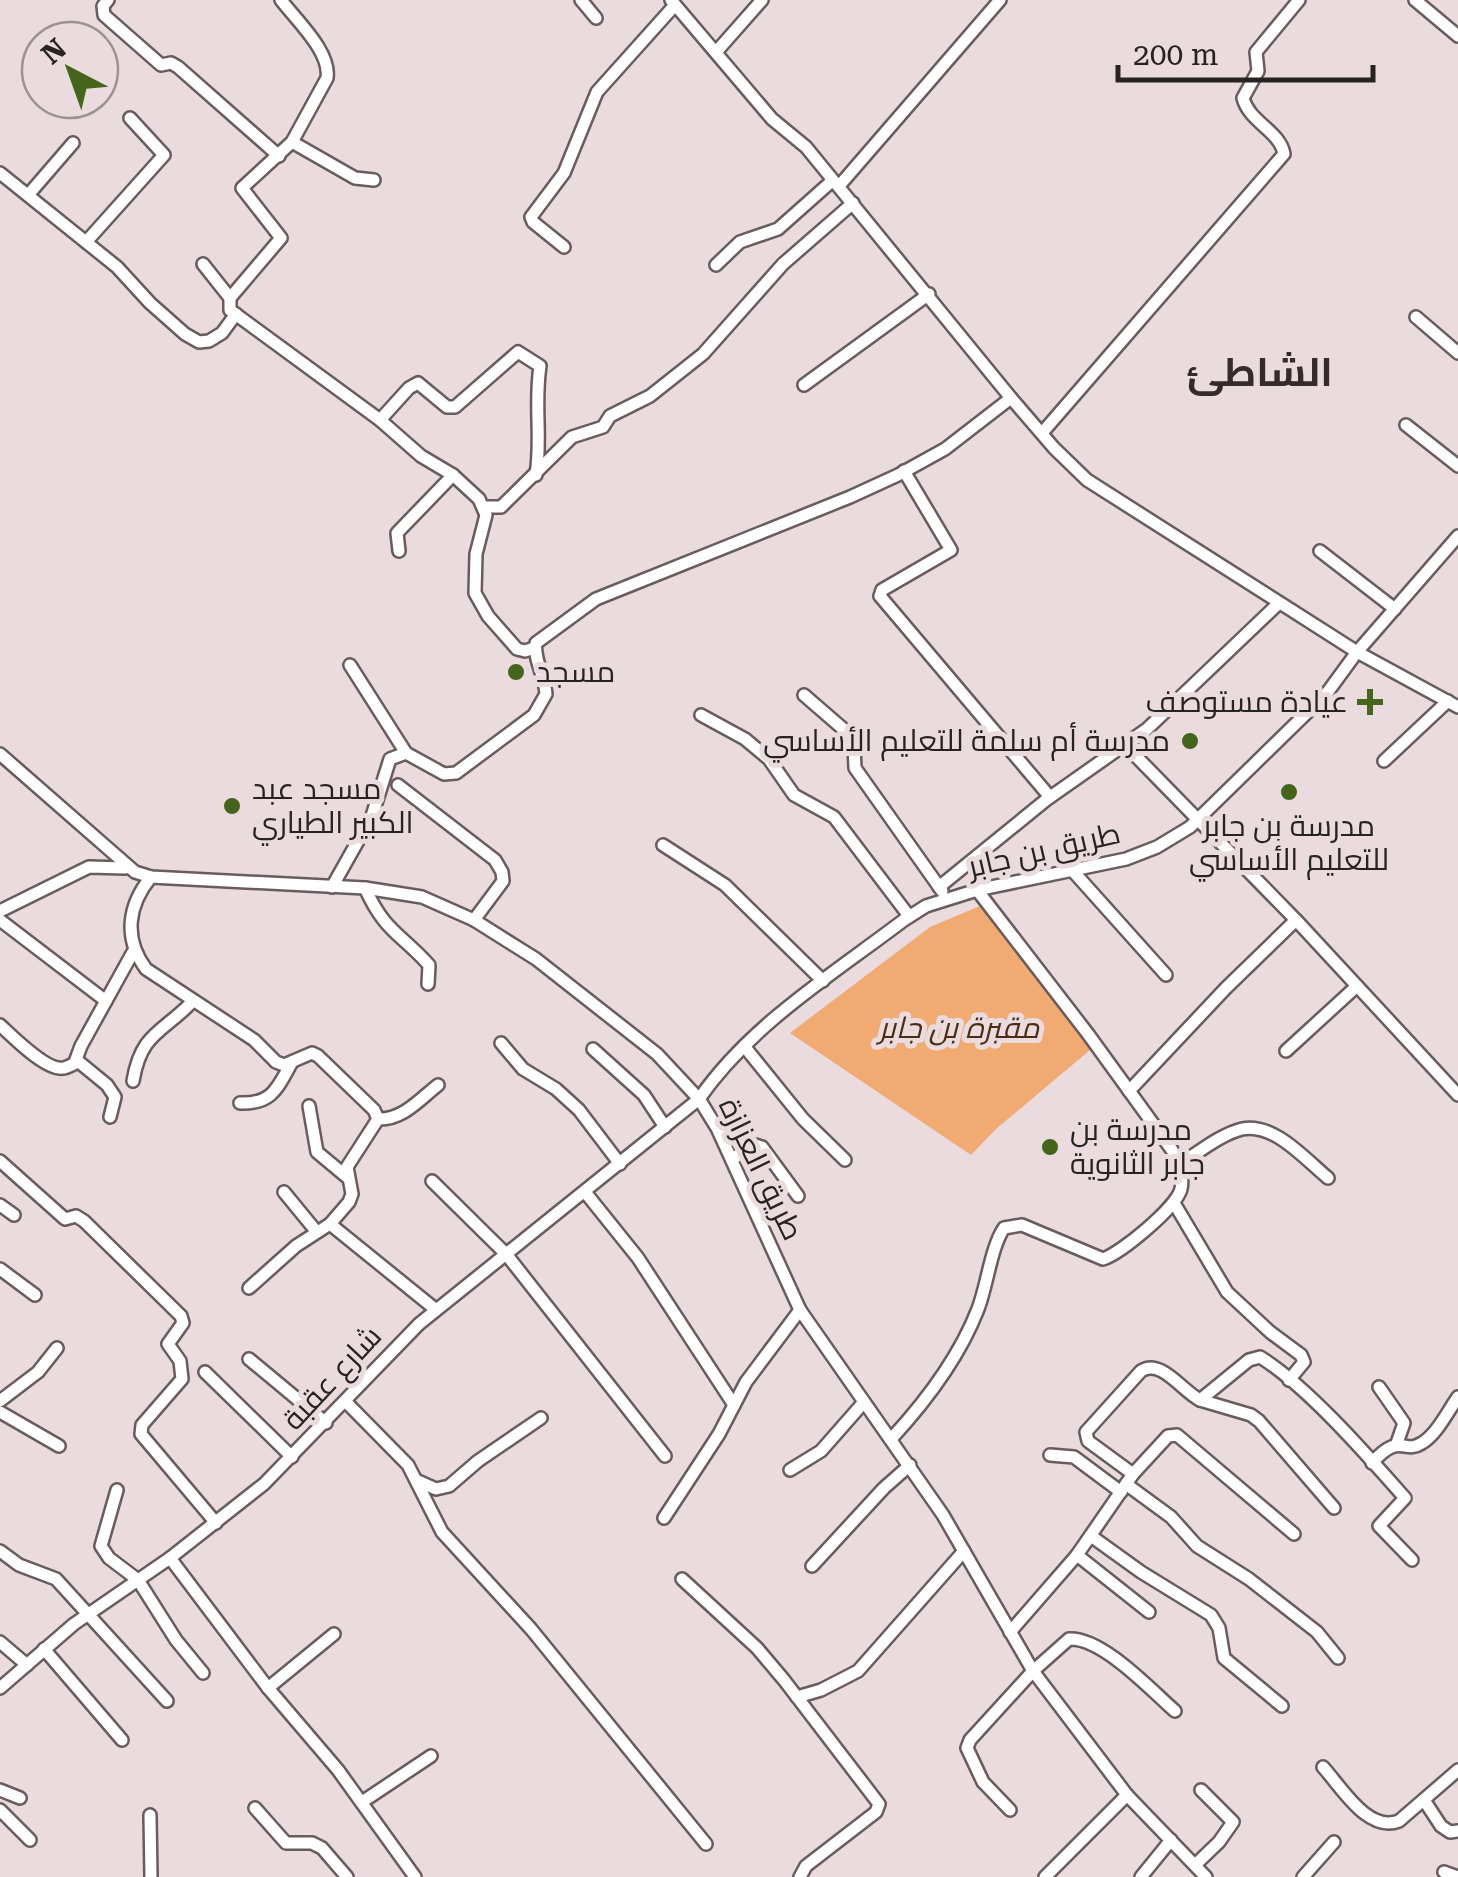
<svg xmlns="http://www.w3.org/2000/svg" width="1458" height="1877" font-family="'Roboto Serif',Cairo,serif">
  <style>
    .green { fill: #f2aa73 }
    .lines { fill: none; stroke-linecap: round; stroke-linejoin: round }
    .minor-casing { stroke: #685c5d; stroke-width: 16 }
    .minor { stroke: #fff; stroke-width: 11 }
    .poi-dot { fill: #44651b; stroke: #eadcde; stroke-width: 4 }
    .labels { text-anchor: middle; stroke-width: 10; stroke-linejoin: round; paint-order: stroke }
    .poi-label { font-size: 30px; fill: #282323; stroke: #eadcde; text-anchor: start }
    .street-label { font-size: 30px; fill: #282323; stroke: #eadcde }
    .park-label { font-size: 30px; font-style: italic; fill: #4c2d13; stroke: #eadcde }
    .district-label { font-size: 40px; font-weight: bold; fill: #352b2c; stroke: #eadcde }
  </style>
  <rect width="100%" height="100%" fill="#eadcde"/>
  <!-- green -->
  <path class="green" d="M987 903 1096 1045 996 1129 971 1155 790 1033 930 927Z"/>
  <g class="lines">
    <defs>
      <g id="minor">
        <path d="M108 0 103 6 104 15 161 65 171 63 178 67 279 156"/>
        <path d="M281 0C297 21 331 52 327 78L292 142 242 188 281 238 230 298V310L380 420 421 456 453 475 479 499 486 515 476 554 475 593 488 616 517 649 525 651 534 648"/>
        <path d="M581 0 596 18"/>
        <path d="M671 0 772 119 806 147 1011 398 1054 448 1087 480 1357 652 1458 707"/>
        <path d="M1415 0 1458 36"/>
        <path d="M717 51 762 0"/>
        <path d="M292 142 355 178 374 180"/>
        <path d="M0 173 117 267 150 303 185 334 199 342 209 341 222 333 236 314"/>
        <path d="M839 186 1000 0"/>
        <path d="M29 194 73 143"/>
        <path d="M86 242 164 155 130 118"/>
        <path d="M564 247 533 222 531 217 564 173 597 92 675 5"/>
        <path d="M203 264 230 298"/>
        <path d="M716 265 740 242 778 229 832 181"/>
        <path d="M1416 317 1458 353"/>
        <path d="M804 385 929 294"/>
        <path d="M380 420 409 388 418 383 447 407H455L518 352 540 366C534 406 542 436 536 475"/>
        <path d="M1406 425 1458 466"/>
        <path d="M1042 433 1284 154C1280 131 1249 122 1243 98L1258 71 1256 52 1299 0"/>
        <path d="M904 471 951 550 882 590 880 596 1050 797"/>
        <path d="M485 507H501L572 437 603 427 610 416 650 396 703 354 783 264 853 203"/>
        <path d="M399 551 397 533 453 475"/>
        <path d="M1320 551 1395 609"/>
        <path d="M350 665 406 753"/>
        <path d="M804 695 849 734 854 745 855 768 942 891"/>
        <path d="M701 715 745 739 769 759 794 795 834 817 909 916"/>
        <path d="M1125 745 1296 920 1458 1095"/>
        <path d="M0 754 135 872 151 877 365 888 422 897 474 920 536 959 657 1054 699 1099 717 1128 800 1310 943 1515 1033 1671 1127 1795 1206 1877"/>
        <path d="M1384 761 1448 701"/>
        <path d="M398 785 495 860 502 872 503 881 474 920"/>
        <path d="M663 845 725 885 823 981"/>
        <path d="M1072 870 1166 975"/>
        <path d="M151 877C128 905 123 938 146 969L254 1040 276 1062 284 1065 312 1053 318 1056 374 1110 378 1119 347 1167 352 1194 349 1202 330 1224 296 1246 249 1288"/>
        <path d="M332 887 372 816 390 759 406 753 444 774 456 773 534 715 546 694C545 677 533 658 536 643L596 599 850 497 898 475 945 449 1011 398"/>
        <path d="M939 887 1046 800 1147 729 1278 604"/>
        <path d="M365 888C385 932 400 933 429 965L428 984"/>
        <path d="M0 911 89 867 125 868"/>
        <path d="M0 920 106 1001"/>
        <path d="M0 1025C12 1036 47 1072 64 1068 69 1067 74 1063 79 1062L107 1085 115 1097 110 1117"/>
        <path d="M501 1043 523 1069 556 1089 579 1110 620 1164"/>
        <path d="M744 1046 803 1119 845 1160"/>
        <path d="M593 1049 644 1095 665 1127"/>
        <path d="M1286 1051 1357 986"/>
        <path d="M75 1062 81 1046 133 952"/>
        <path d="M133 1081C141 1033 162 1033 192 1002"/>
        <path d="M1129 1091 1226 988 1296 920"/>
        <path d="M240 1103C273 1104 277 1088 292 1062"/>
        <path d="M309 1106 317 1152 347 1177"/>
        <path d="M378 1119C403 1120 420 1099 438 1085"/>
        <path d="M732 1159 755 1145 762 1147 798 1196"/>
        <path d="M0 1161 65 1219 76 1216 84 1221 181 1316 183 1323 168 1344 180 1361 182 1379 142 1425 141 1434 216 1523"/>
        <path d="M1180 1164C1198 1153 1221 1134 1242 1129 1274 1122 1306 1160 1328 1178"/>
        <path d="M432 1181 506 1254 665 1456"/>
        <path d="M284 1192 316 1231"/>
        <path d="M585 1192 638 1258 734 1405"/>
        <path d="M1174 1203 1227 1292 1270 1332 1301 1355 1304 1362 1289 1380"/>
        <path d="M0 1205 14 1215"/>
        <path d="M330 1224 435 1309"/>
        <path d="M0 1269 35 1295"/>
        <path d="M249 1359 326 1423"/>
        <path d="M205 1372 292 1457"/>
        <path d="M1379 1387 1404 1423 1397 1443"/>
        <path d="M1200 1400 1251 1415 1259 1421 1334 1508"/>
        <path d="M0 1401 38 1372 57 1348"/>
        <path d="M346 1402 408 1465 442 1532 531 1629 706 1844"/>
        <path d="M0 1412 59 1446"/>
        <path d="M892 1438C927 1400 959 1358 978 1309 987 1286 991 1247 1004 1228L1022 1225 1103 1259C1121 1253 1176 1208 1181 1189 1184 1175 1179 1162 1172 1150L1088 1034 977 890"/>
        <path d="M1050 1455 1074 1457 1121 1492"/>
        <path d="M1372 1463C1400 1431 1404 1455 1422 1443 1437 1434 1448 1411 1458 1397"/>
        <path d="M790 1470 821 1451 864 1402"/>
        <path d="M1133 1474 1088 1441 1086 1432 1141 1371C1161 1358 1182 1391 1200 1400L1249 1360 1260 1357C1306 1385 1368 1456 1405 1498L1379 1526 1412 1560"/>
        <path d="M418 1481 436 1489 449 1486 478 1461 541 1418"/>
        <path d="M1126 1484 1171 1517 1197 1546 1249 1579 1317 1632 1338 1658"/>
        <path d="M117 1490 101 1546 109 1558 138 1580 176 1640 203 1673"/>
        <path d="M664 1518 719 1434 746 1382 800 1310"/>
        <path d="M1091 1536 1141 1572 1211 1615 1219 1628 1224 1658 1282 1706"/>
        <path d="M0 1551 19 1565 56 1579 167 1701"/>
        <path d="M1077 1555 1149 1612"/>
        <path d="M170 1558 268 1688 338 1770 415 1877"/>
        <path d="M812 1566 884 1488 910 1465"/>
        <path d="M682 1579 757 1648 784 1680 879 1804 876 1812 806 1866 800 1877"/>
        <path d="M1010 1632 1077 1555 1133 1474 1168 1436 1177 1435 1294 1534"/>
        <path d="M0 1642 27 1665"/>
        <path d="M44 1649 122 1740"/>
        <path d="M0 1688 74 1624 170 1558 264 1484 419 1324 699 1099C750 1025 833 974 904 920L926 906 977 890 1126 859 1157 847 1190 827 1327 693 1357 652 1458 536"/>
        <path d="M268 1688 334 1634"/>
        <path d="M797 1697 821 1690 858 1671 964 1551"/>
        <path d="M1323 1767C1342 1788 1368 1833 1399 1821L1458 1770"/>
        <path d="M0 1790 20 1798"/>
        <path d="M1424 1800 1441 1826 1450 1832 1458 1831"/>
        <path d="M362 1802 431 1756"/>
        <path d="M255 1808 286 1843H312L322 1848 347 1877"/>
        <path d="M0 1810 30 1840"/>
        <path d="M1010 1810 983 1782 967 1748 970 1740 1033 1671 1069 1639C1102 1637 1151 1690 1175 1711"/>
        <path d="M150 1815 151 1877"/>
        <path d="M1195 1865 1219 1842 1233 1822 1201 1790"/>
        <path d="M1444 1872 1458 1877"/>
        <path d="M1045 1877 1127 1795"/>
        <path d="M1141 1877 1171 1840"/>
        <path d="M1303 1877 1334 1842"/>
      </g>
    </defs>
    <!-- minor casing -->
    <use href="#minor" class="minor-casing"/>
    <!-- minor -->
    <use href="#minor" class="minor"/>
  </g>
  <!-- markers -->
  <g class="poi-dot">
    <circle cx="516" cy="672" r="10"/>
    <path d="M1365 687h10v10h10v10h-10v10h-10v-10h-10v-10h10z"/>
    <circle cx="1190" cy="741" r="10"/>
    <circle cx="1289" cy="792" r="10"/>
    <circle cx="232" cy="806" r="10"/>
    <circle cx="1050" cy="1147" r="10"/>
  </g>
  <g class="labels">
    <!-- poi labels -->
    <g class="poi-label">
      <text x="536" y="682">مسجد</text>
      <text x="1348" y="712" text-anchor="end">عيادة مستوصف</text>
      <text x="1170" y="751" text-anchor="end">مدرسة أم سلمة للتعليم الأساسي</text>
      <text x="252" y="799">مسجد عبد<tspan x="252" dy="34">الكبير الطياري</tspan></text>
      <text x="1289" y="836" text-anchor="middle">مدرسة بن جابر<tspan x="1289" dy="34">للتعليم الأساسي</tspan></text>
      <text x="1070" y="1140">مدرسة بن<tspan x="1070" dy="34">جابر الثانوية</tspan></text>
    </g>
    <!-- street labels -->
    <g class="street-label">
      <text transform="translate(1044 850) rotate(-13)" y="10">طريق بن جابر</text>
      <text transform="translate(761 1169) rotate(64)" y="10">طريق العزازة</text>
      <text transform="translate(332 1378) rotate(-47)" y="10">شارع عقبة</text>
    </g>
    <!-- park labels -->
    <g class="park-label">
      <text x="959" y="1038">مقبرة بن جابر</text>
    </g>
    <!-- district labels -->
    <g class="district-label">
      <text x="1260" y="386">الشاطئ</text>
    </g>
  </g>
  <!-- north arrow -->
  <g transform="translate(70 70) rotate(319)"><circle r="48" fill="#eadcde" stroke="#9c9293" stroke-width="2.5"/>
  <path d="M0-8L18 38L0 25L-18 38Z" fill="#44651b"/>
  <text y="-15" font-size="28" font-weight="bold" text-anchor="middle" fill="#282323">N</text>
  </g>
  <!-- scale -->
  <path d="M1118 65v15h255v-15" fill="none" stroke="#282323" stroke-width="5"/>
  <text x="1133" y="65" font-size="30" fill="#282323" stroke="#eadcde" stroke-width="8" paint-order="stroke">200 m</text>
</svg>
